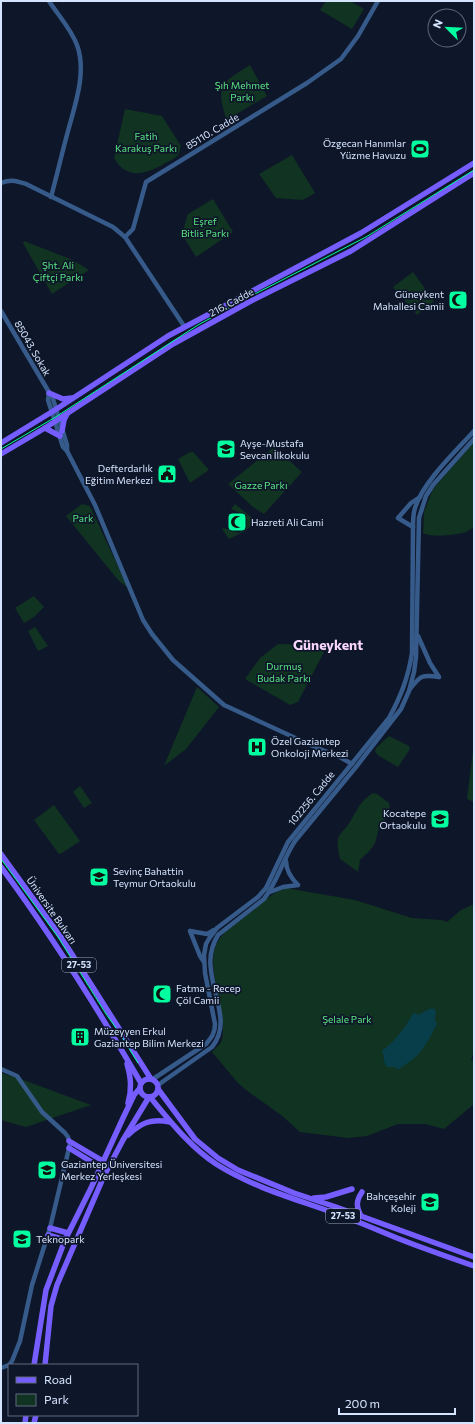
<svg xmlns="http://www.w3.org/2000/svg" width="475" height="1424" font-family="Commissioner,sans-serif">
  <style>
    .green { fill: #132 }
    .water { fill: #073e49 }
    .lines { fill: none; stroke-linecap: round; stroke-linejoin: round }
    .minor { stroke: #365b8a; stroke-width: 4.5 }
    .major { stroke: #755dff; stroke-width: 5.5 }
    .tram { stroke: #02ffa0; stroke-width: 1 }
    .labels { text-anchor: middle; stroke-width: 3.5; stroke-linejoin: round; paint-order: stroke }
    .shield { fill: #0e1629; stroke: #9aa7bf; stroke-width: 1 }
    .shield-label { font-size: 9px; font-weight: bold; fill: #d6e5ff }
    .park-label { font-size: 10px; fill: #5ae781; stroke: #0e1629 }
    .street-label { font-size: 10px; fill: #d6e5ff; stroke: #0e1629 }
    .poi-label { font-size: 10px; fill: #d6e5ff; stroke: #0e1629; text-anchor: start }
    .district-label { font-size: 14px; font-weight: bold; fill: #fbd8ff; stroke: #0e1629 }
  </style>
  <rect width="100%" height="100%" fill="#0e1629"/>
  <!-- green -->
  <g class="green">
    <path d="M326 1H350L364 9 352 29 320 10Z"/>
    <path d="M250 65 267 96 228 119 226 118C215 85 223 82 250 65Z"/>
    <path d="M125 109 162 116 181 146C180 148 180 153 178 155 175 159 167 162 162 165 144 175 126 179 114 158Z"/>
    <path d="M292 155 315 193 303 200 276 198 259 174Z"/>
    <path d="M213 199 233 232 196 257 182 234 188 214Z"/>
    <path d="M24 241 73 260 89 270 52 294 23 243Z"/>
    <path d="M413 272 434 301 417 315 393 287Z"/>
    <path d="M474 442V527C471 529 468 531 466 532 456 535 432 538 423 533L424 512 433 489Z"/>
    <path d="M274 447 302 472 264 514 253 507 228 484Z"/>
    <path d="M190 452H193L195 454 209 470 190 483 178 459Z"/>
    <path d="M82 504 90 506 128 588 118 580 66 516Z"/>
    <path d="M235 504 256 521 245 531 229 539 222 529 224 528 239 533 242 531 247 516 231 509Z"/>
    <path d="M34 596 44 607 34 617 24 623 15 608Z"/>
    <path d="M35 627 48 646 38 651 28 631Z"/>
    <path d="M278 644 314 645 325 650 298 702 290 705 245 679 260 658Z"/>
    <path d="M197 687 219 707 186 749 164 766Z"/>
    <path d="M389 736 409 746 410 749 398 767 379 756 375 752 376 748Z"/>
    <path d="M473 751H474V802L467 799Z"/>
    <path d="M80 786 92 803 84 808 73 792Z"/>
    <path d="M373 793 377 794 389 803C392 813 384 819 379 828 378 832 377 836 376 840 373 849 366 854 360 860L358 872 340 859C339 853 337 846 338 840 338 834 345 830 348 825 356 813 359 801 373 793Z"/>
    <path d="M54 805 80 841 62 853 59 854 34 820Z"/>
    <path d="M286 888 355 900 412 918 441 920 447 922 461 910 474 904V1051L471 1060 474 1061V1104L444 1129 425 1124H398L367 1136 348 1138 300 1132 281 1115 246 1090 238 1083 212 1052C215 1048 221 1044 222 1040 228 1012 204 966 217 943 223 931 238 922 248 914 260 905 272 892 286 888Z"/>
    <path d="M1 1073 18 1078 91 1105 26 1127 1 1120Z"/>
  </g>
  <!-- water -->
  <path class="water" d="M433 1008 436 1011 435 1020 437 1024 428 1041 417 1056 398 1070 396 1067H387C382 1060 385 1057 382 1051 396 1040 405 1028 414 1012L418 1015 429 1009Z"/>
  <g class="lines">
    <!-- minor -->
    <g class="minor">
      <path d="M49 1C58 15 71 29 77 45 87 72 75 105 68 131 62 153 57 175 51 197"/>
      <path d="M1 183C11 179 16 181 26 184L113 227 125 237 184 326"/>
      <path d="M125 237 133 229 146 182 307 83 341 59 358 36 378 1"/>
      <path d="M1 311 53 399 67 445V451"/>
      <path d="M49 393 48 400 63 447 67 451 95 505 143 620 152 634 173 660 224 705 317 748 338 756 352 764"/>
      <path d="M413 527 398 518 411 503 420 497"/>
      <path d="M418 636 430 663 439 677"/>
      <path d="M410 689C420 676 422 674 439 677"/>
      <path d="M286 861C286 871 291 878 298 885"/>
      <path d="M270 892 283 887 298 885"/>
      <path d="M190 931 200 956 204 962"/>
      <path d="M190 931 207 934 214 930"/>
      <path d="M1 1069 17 1076 42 1112 65 1133 68 1137 70 1144 50 1228 32 1285 20 1341 12 1361 9 1365"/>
      <path d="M153 1079 206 1044C212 1037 215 1033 215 1024L205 973 204 955 206 944 210 937 217 928 258 897 266 888 288 842 389 718C401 696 408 678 412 653L413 527C413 521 413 514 415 508 423 482 455 452 474 431"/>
      <path d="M158 1085 212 1047C231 1024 213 996 211 970 209 958 212 945 218 935L264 899C278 881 283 859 295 841L356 767 401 709 409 691 414 672 416 657 419 518 426 496 433 485 474 439"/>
      <path d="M1 1368 9 1365"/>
    </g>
    <!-- major -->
    <g class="major">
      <path d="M49 393 63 399 72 398"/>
      <path d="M45 428 60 436"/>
      <path d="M62 431 64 420 67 414"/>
      <path d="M1 443 55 410 168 336 361 233 474 163"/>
      <path d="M1 454 45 428 173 344 249 302 351 251 474 173"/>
      <path d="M1 854 61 937 151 1079"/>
      <path d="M1 867C52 936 98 1009 141 1083"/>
      <path d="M127 1064C131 1078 132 1089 128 1103"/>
      <circle cx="149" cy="1088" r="9"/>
      <path d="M158 1089 195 1139 218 1158 238 1170 294 1193 336 1207 474 1257"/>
      <path d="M150 1097C170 1121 190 1147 216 1164 254 1188 296 1199 337 1214 357 1221 377 1230 397 1238 422 1248 448 1257 474 1266"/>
      <path d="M128 1135C141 1123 151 1118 170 1122"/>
      <path d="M69 1141 103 1161 104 1165"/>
      <path d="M69 1148 103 1169"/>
      <path d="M314 1198 326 1197 352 1189"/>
      <path d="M361 1216C356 1206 356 1201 362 1192"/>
      <path d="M50 1228 68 1233"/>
      <path d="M48 1235 65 1240"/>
      <path d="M34 1365 46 1290 65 1240 91 1188 123 1118 134 1095 140 1088"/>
      <path d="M45 1365 51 1306 57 1285 104 1176 123 1140 149 1097"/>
      <path d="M25 1423 26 1415"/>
      <path d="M34 1423 36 1415"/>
    </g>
    <!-- tram -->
    <g class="tram">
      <path d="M1 449 54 418 198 325 249 297 366 237 474 170"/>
      <path d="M1 859 58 937 106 1014 121 1035 138 1063"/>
    </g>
  </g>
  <!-- icons -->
  <defs>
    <symbol id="stadium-square" viewBox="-11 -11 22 22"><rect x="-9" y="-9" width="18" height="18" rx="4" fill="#02ffa0" stroke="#0e1629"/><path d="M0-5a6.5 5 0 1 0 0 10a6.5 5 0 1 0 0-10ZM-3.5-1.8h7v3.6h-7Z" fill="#111"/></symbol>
    <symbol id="mosque-square" viewBox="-11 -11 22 22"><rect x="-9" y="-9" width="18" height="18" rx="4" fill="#02ffa0" stroke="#0e1629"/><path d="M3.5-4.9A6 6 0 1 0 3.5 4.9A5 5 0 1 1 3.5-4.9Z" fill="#111"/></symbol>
    <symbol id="school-square" viewBox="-11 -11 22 22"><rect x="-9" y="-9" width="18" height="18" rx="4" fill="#02ffa0" stroke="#0e1629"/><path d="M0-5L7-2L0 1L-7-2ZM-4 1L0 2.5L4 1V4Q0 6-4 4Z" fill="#111"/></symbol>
    <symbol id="civic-square" viewBox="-11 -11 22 22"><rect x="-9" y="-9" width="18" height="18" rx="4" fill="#02ffa0" stroke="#0e1629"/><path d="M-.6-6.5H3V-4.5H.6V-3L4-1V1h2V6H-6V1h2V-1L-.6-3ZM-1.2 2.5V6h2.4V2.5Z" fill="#111"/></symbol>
    <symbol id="hospital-square" viewBox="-11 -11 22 22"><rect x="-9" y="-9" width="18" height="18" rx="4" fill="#02ffa0" stroke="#0e1629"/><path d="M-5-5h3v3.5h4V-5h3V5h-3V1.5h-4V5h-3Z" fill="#111"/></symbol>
    <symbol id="building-square" viewBox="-11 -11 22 22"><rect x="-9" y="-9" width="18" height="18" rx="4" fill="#02ffa0" stroke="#0e1629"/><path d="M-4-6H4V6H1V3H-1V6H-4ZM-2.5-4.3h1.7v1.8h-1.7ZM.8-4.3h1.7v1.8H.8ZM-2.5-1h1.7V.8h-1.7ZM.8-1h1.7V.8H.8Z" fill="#111"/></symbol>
    <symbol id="university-square" viewBox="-11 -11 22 22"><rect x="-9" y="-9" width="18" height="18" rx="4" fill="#02ffa0" stroke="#0e1629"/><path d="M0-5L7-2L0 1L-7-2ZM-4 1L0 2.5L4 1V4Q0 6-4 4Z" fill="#111"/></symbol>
  </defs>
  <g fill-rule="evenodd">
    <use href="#stadium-square" x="409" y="138" width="22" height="22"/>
    <use href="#mosque-square" x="447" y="289" width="22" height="22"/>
    <use href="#school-square" x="215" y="438" width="22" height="22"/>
    <use href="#civic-square" x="156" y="463" width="22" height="22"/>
    <use href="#mosque-square" x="226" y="511" width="22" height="22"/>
    <use href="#hospital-square" x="246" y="736" width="22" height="22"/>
    <use href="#school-square" x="429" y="808" width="22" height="22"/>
    <use href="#school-square" x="88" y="866" width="22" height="22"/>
    <use href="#mosque-square" x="151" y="983" width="22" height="22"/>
    <use href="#building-square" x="69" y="1026" width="22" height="22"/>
    <use href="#university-square" x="36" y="1159" width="22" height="22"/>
    <use href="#school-square" x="419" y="1191" width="22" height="22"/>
    <use href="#university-square" x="11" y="1228" width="22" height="22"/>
  </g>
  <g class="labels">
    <!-- shield labels -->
    <g class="shield">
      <rect x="62" y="958" width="34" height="14" rx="3"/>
      <rect x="326" y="1209" width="34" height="14" rx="3"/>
    </g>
    <g class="shield-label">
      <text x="79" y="968">27-53</text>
      <text x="343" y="1219">27-53</text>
    </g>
    <!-- park labels -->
    <g class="park-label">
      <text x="242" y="89">Şıh Mehmet<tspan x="242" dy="12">Parkı</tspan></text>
      <text x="146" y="140">Fatih<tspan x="146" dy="12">Karakuş Parkı</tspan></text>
      <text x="205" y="225">Eşref<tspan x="205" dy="12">Bitlis Parkı</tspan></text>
      <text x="58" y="269">Şht. Ali<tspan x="58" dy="12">Çiftçi Parkı</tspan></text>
      <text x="261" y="489">Gazze Parkı</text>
      <text x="83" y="522">Park</text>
      <text x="284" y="670">Durmuş<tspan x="284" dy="12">Budak Parkı</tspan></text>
      <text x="347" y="1023">Şelale Park</text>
    </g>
    <!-- street labels -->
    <g class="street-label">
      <text transform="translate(212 131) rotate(-31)" y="4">85110. Cadde</text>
      <text transform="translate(231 302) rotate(-28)" y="4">216. Cadde</text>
      <text transform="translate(33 348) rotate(60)" y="4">85043. Sokak</text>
      <text transform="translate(311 798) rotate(-51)" y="4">102256. Cadde</text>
      <text transform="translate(52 910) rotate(55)" y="4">Üniversite Bulvarı</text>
    </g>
    <!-- poi labels -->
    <g class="poi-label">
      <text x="406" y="147" text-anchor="end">Özgecan Hanımlar<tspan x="406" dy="12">Yüzme Havuzu</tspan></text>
      <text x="444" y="298" text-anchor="end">Güneykent<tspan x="444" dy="12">Mahallesi Camii</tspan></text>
      <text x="240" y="447">Ayşe-Mustafa<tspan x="240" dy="12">Sevcan İlkokulu</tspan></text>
      <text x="153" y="472" text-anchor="end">Defterdarlık<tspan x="153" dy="12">Eğitim Merkezi</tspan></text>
      <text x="251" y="526">Hazreti Ali Cami</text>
      <text x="271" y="745">Özel Gaziantep<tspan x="271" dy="12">Onkoloji Merkezi</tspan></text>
      <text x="426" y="817" text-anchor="end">Kocatepe<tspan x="426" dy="12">Ortaokulu</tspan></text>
      <text x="113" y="875">Sevinç Bahattin<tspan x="113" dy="12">Teymur Ortaokulu</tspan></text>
      <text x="176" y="992">Fatma - Recep<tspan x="176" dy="12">Çöl Camii</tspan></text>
      <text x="94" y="1035">Müzeyyen Erkul<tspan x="94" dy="12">Gaziantep Bilim Merkezi</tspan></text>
      <text x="61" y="1168">Gaziantep Üniversitesi<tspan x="61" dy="12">Merkez Yerleşkesi</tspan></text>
      <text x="416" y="1200" text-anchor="end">Bahçeşehir<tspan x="416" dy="12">Koleji</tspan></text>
      <text x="36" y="1243">Teknopark</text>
    </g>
    <!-- district labels -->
    <g class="district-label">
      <text x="328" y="650">Güneykent</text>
    </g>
  </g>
  <!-- border -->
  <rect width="475" height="1424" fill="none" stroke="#d6e5ff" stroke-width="4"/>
  <!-- legend -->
  <rect x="8" y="1364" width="130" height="52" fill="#0e1629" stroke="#5e697f"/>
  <rect x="16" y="1377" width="20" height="6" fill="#755dff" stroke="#5e697f"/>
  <text x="44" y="1384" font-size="12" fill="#d6e5ff">Road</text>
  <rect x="16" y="1394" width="20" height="12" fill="#113322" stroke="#5e697f"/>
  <text x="44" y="1404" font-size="12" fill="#d6e5ff">Park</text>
  <!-- north arrow -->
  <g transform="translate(447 28) rotate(294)"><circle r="19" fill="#0e1629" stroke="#5e697f"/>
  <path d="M0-3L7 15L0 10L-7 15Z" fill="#02ffa0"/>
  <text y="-6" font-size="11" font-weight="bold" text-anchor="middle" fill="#d6e5ff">N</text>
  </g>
  <!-- scale -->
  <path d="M339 1408v6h116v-6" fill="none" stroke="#d6e5ff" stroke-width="2"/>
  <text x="345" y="1408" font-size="12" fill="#d6e5ff" stroke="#0e1629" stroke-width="3" paint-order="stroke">200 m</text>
</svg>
